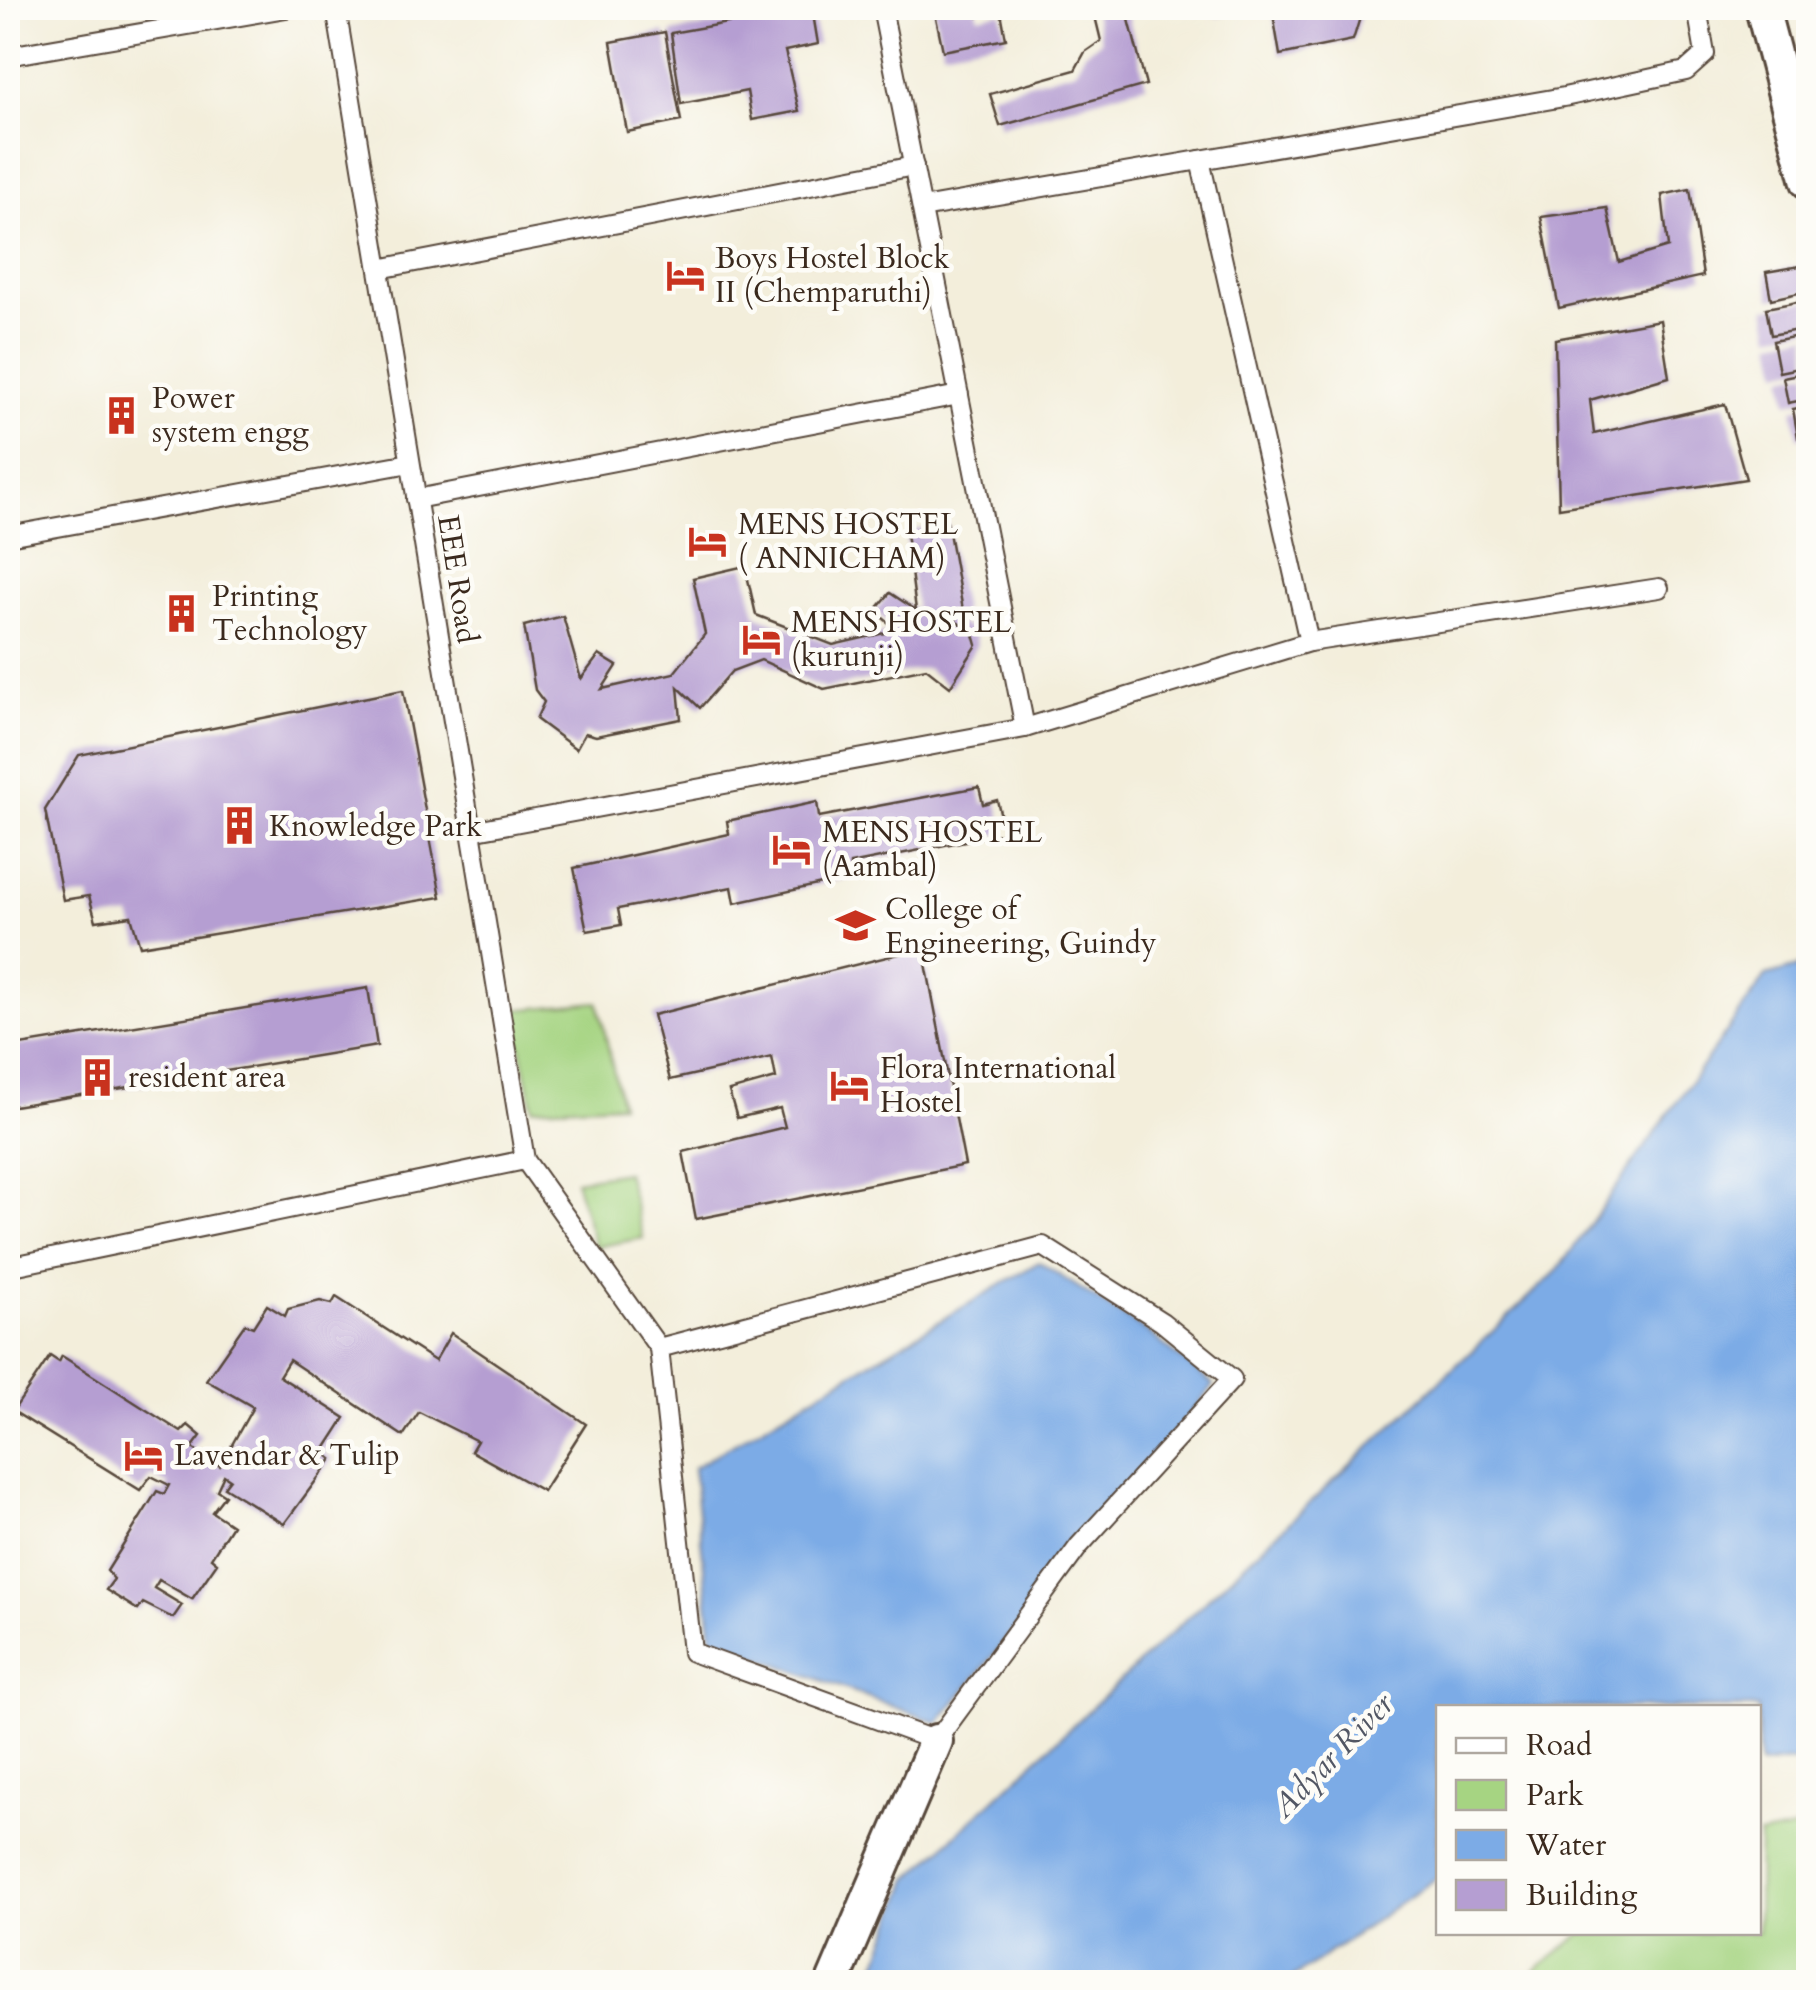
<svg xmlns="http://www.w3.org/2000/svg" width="1816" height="1990" font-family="Cardo,serif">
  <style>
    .green { fill: #a6d482; stroke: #707f50; stroke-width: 2.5 }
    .water { fill: #7cabe6; stroke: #5c6a82; stroke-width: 2.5 }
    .building { fill: #b59ed2 }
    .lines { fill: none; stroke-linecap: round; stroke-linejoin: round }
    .service-casing { stroke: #57473a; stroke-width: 22 }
    .minor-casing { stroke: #57473a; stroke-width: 38 }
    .service { stroke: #fff; stroke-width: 18 }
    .minor { stroke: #fff; stroke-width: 32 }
    .labels { text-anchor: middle; stroke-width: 9; stroke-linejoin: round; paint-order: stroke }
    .poi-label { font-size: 30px; fill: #3b2a1e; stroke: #fdfcf7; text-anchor: start }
    .street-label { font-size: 30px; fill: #3b2a1e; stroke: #fdfcf7 }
    .water-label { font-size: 32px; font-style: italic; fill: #525764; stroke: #fdfcf7 }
  </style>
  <rect width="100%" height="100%" fill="#fdfcf7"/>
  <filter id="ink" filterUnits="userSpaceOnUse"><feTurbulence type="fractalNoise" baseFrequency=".01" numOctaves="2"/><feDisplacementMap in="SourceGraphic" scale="20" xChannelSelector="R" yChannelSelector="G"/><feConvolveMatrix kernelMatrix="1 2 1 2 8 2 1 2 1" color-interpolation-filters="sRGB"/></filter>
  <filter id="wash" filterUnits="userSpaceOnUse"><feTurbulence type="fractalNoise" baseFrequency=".0048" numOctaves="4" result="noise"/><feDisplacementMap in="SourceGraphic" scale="40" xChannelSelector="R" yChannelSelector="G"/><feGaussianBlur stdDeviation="2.25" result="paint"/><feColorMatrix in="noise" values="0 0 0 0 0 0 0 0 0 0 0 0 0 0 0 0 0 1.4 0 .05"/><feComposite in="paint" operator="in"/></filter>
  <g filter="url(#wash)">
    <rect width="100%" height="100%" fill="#f3eedb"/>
    <!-- green -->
    <g class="green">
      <path d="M598 1002 621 1104 533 1108 513 1010Z"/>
      <path d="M626 1172 643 1238 595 1247 575 1180Z"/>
      <path d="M1808 1826V1982H1522L1582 1933 1758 1932 1759 1836Z"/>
    </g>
    <!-- water -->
    <g class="water">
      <path d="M1808 964V1759L1759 1765 1758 1708H1438V1877L1287 1982H870L909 1879 1557 1271 1766 976Z"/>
      <path d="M1039 1262 1149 1333 1214 1385 938 1723 712 1640 693 1468Z"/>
    </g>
    <g id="blocks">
      <!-- building -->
      <g class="building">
        <path d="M730 8H812L818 44 785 51 799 111 752 120 747 91 681 104 671 33 733 22Z"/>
        <path d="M934 8H976L978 17 1001 12 1006 39 943 51Z"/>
        <path d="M1093 8H1126L1146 85 1000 126 990 94 1075 70 1085 52 1101 41Z"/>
        <path d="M1192 8H1243L1219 17Z"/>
        <path d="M1272 8H1363L1353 40 1280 55Z"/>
        <path d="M665 32 681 121 627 132 611 42Z"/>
        <path d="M1690 189 1703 276 1559 308 1541 217 1607 208 1619 262 1668 247 1662 195Z"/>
        <path d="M1806 265 1808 291 1771 299 1766 272Z"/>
        <path d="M1808 300V328L1771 335 1766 308Z"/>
        <path d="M1660 320 1669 377 1590 400 1594 434 1725 404 1746 479 1559 508 1555 339Z"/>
        <path d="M1808 334V366L1779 372 1773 341Z"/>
        <path d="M1808 372V399L1788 403 1783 377Z"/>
        <path d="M1808 406V435L1798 438 1793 409Z"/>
        <path d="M947 521 963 610 955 621 973 631 977 645 950 687 926 668 824 689 761 660 732 671 700 708 678 687 681 719 596 736 585 733 576 749 536 719 544 702 535 690 524 626 563 616 581 679 599 655 617 666 602 689 674 673 705 634 693 578 745 566 756 615 833 645 897 630 875 611 890 593 916 610 906 533Z"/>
        <path d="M403 690 441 897 140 946 131 916 96 921 89 896 63 900 45 810 79 755Z"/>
        <path d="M979 787 983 804 997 800 1005 833 850 864 849 878 735 903 732 887 618 909 621 925 587 931 574 868 729 834 727 821 817 802 819 817Z"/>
        <path d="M923 948 965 1165 696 1219 683 1152 785 1127 780 1108 737 1118 729 1091 776 1078 772 1057 670 1080 653 1015Z"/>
        <path d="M368 988 377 1046 8 1107V1047Z"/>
        <path d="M336 1297 435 1361 451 1333 586 1424 543 1491 471 1451 477 1441 419 1412 403 1436 289 1360 279 1376 345 1418 323 1452 332 1459 284 1524 224 1487 230 1479 224 1475 217 1490 225 1495 212 1512 232 1525 211 1558 217 1563 192 1599 159 1580 154 1588 182 1605 173 1618 143 1603 138 1610 106 1590 114 1579 107 1571 157 1491 164 1494 169 1485 151 1476 140 1490 13 1411 50 1356 59 1362 62 1356 181 1432 188 1425 201 1436 192 1448 220 1466 253 1407 206 1380 245 1324 253 1327 267 1305 285 1316 288 1309 320 1301 332 1304Z"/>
      </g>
    </g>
  </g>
  <g filter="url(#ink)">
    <use href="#blocks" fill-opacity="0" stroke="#57473a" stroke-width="2.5"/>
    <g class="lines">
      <defs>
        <g id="service">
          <path d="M336 8 525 1160 659 1348 692 1652 936 1741 1079 1546 1232 1379 1162 1322 1043 1246 659 1348"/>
          <path d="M882 8 1025 728"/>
          <path d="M8 56 286 8"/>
          <path d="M1200 160 1309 642"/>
          <path d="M922 208 1564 97 1686 71 1705 54 1697 8"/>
          <path d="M379 269 914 166"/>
          <path d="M416 499 959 395"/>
          <path d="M8 536 410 463"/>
          <path d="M471 831 1025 728 1309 642 1659 588"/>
          <path d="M8 1267 525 1160"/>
        </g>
        <g id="minor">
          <path d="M1762 8 1808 182"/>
          <path d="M833 1982 936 1741"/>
        </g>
      </defs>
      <!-- service casing -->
      <use href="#service" class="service-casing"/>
      <!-- minor casing -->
      <use href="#minor" class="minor-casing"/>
      <!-- service -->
      <use href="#service" class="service"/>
      <!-- minor -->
      <use href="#minor" class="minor"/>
    </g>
  </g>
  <!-- icons -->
  <defs>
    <symbol id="hotel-bare" viewBox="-9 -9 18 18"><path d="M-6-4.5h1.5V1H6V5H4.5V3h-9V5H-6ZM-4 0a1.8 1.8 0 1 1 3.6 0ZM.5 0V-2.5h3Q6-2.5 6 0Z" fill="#c8321e" stroke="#fdfcf7" stroke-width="2.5" paint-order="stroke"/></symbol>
    <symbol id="building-bare" viewBox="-9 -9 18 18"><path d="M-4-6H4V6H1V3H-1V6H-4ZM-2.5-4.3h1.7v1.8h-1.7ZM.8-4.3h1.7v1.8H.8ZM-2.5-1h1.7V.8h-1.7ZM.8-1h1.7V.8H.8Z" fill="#c8321e" stroke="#fdfcf7" stroke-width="2.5" paint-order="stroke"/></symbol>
    <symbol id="university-bare" viewBox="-9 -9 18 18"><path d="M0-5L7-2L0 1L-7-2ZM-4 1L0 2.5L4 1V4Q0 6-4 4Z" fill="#c8321e" stroke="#fdfcf7" stroke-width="2.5" paint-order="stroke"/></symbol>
  </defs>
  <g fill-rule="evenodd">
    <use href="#hotel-bare" x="658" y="248" width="55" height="55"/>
    <use href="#building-bare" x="94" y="388" width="55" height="55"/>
    <use href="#hotel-bare" x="680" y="514" width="55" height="55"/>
    <use href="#building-bare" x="154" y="586" width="55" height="55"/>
    <use href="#hotel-bare" x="734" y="612" width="55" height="55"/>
    <use href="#building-bare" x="212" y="798" width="55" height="55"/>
    <use href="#hotel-bare" x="764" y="822" width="55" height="55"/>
    <use href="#university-bare" x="828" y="898" width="55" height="55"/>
    <use href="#building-bare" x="70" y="1050" width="55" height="55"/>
    <use href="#hotel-bare" x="822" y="1058" width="55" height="55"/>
    <use href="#hotel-bare" x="116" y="1428" width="55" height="55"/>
  </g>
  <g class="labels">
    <!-- poi labels -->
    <g class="poi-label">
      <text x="715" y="268">Boys Hostel Block<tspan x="715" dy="34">II (Chemparuthi)</tspan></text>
      <text x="152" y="408">Power<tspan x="152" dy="34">system engg</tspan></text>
      <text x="738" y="534">MENS HOSTEL<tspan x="738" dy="34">( ANNICHAM)</tspan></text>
      <text x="212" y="606">Printing<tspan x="212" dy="34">Technology</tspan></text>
      <text x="791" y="632">MENS HOSTEL<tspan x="791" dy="34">(kurunji)</tspan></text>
      <text x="269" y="836">Knowledge Park</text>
      <text x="822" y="842">MENS HOSTEL<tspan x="822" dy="34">(Aambal)</tspan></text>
      <text x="885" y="919">College of<tspan x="885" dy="34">Engineering, Guindy</tspan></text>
      <text x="880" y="1078">Flora International<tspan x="880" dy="34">Hostel</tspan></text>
      <text x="128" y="1087">resident area</text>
      <text x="174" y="1465">Lavendar &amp; Tulip</text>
    </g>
    <!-- street labels -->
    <g class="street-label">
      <text transform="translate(458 579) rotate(81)" y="10">EEE Road</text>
    </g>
    <!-- water labels -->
    <g class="water-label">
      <text transform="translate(1332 1755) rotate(-46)" y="11">Adyar River</text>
    </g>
  </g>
  <!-- margin -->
  <rect width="1816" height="1990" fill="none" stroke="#fdfcf7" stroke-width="40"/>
  <!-- legend -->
  <rect x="1436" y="1705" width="325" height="230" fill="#fdfcf7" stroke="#afa8a0" stroke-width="2.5"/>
  <rect x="1456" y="1738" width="50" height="15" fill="#ffffff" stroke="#afa8a0" stroke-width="2.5"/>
  <text x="1526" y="1755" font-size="30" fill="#3b2a1e">Road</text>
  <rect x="1456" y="1780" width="50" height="30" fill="#a6d482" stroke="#afa8a0" stroke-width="2.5"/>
  <text x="1526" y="1805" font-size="30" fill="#3b2a1e">Park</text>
  <rect x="1456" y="1830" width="50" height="30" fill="#7cabe6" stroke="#afa8a0" stroke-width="2.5"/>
  <text x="1526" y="1855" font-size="30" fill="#3b2a1e">Water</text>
  <rect x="1456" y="1880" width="50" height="30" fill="#b59ed2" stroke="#afa8a0" stroke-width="2.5"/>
  <text x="1526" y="1905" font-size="30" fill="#3b2a1e">Building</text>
</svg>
